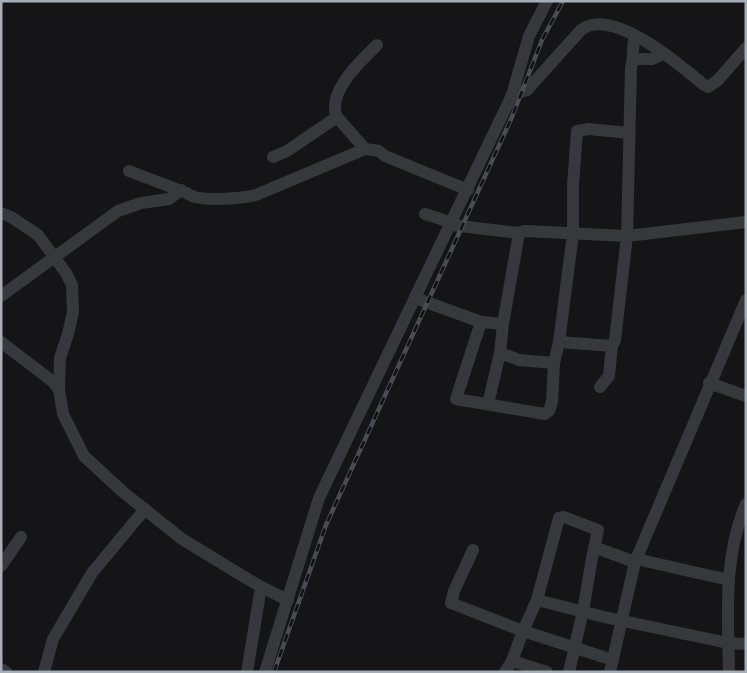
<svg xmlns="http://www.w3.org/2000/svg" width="747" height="673" font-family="Signika,sans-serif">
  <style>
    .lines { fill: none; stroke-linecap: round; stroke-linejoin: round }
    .minor { stroke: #36383c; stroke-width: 12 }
    .rail-casing { stroke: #494c51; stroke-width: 4.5 }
    .rail { stroke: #101012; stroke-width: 2.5; stroke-dasharray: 8; stroke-linecap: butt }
  </style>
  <rect width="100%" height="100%" fill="#151517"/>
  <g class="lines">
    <!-- minor -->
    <g class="minor">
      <path d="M633 59H652L663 54"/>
      <path d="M512 95 527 90 581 30C612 6 680 65 704 85L708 87 718 80 746 48"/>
      <path d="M365 149 337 117C326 92 362 60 377 45"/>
      <path d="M273 157 287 151 337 117"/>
      <path d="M129 171 187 193C197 203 242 198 256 195L365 149 379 151 385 156 468 190"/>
      <path d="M1 213 11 217 38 235 66 273 72 285 73 312 68 334 60 358 59 389 63 414 84 456 123 492 182 539 261 587 247 672"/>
      <path d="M425 214 444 220 451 225 519 233 525 231 627 236 746 222"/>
      <path d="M1 296 118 211 141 203 169 199 181 190"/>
      <path d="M415 298 481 322 503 324"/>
      <path d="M481 322 456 399 545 414 549 411 552 402 554 363 559 342 573 234V185L577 131 589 129 629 133"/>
      <path d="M1 342 52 381 59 389"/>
      <path d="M559 342 612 346"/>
      <path d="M500 353 519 360 554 363"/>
      <path d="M709 383 746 396"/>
      <path d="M600 387 609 376 612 346 615 340 627 236 631 68C634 57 632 47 635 36"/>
      <path d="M488 404 500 353 503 324 519 233"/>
      <path d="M594 547 635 562"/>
      <path d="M473 550 454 591 451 603 523 631 613 660"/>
      <path d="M636 559 729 580"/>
      <path d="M1 566 21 537"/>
      <path d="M261 587 288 600"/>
      <path d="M537 600 604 617 728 643 746 644"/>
      <path d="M512 661 547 672"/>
      <path d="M1 669 6 672"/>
      <path d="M44 672 53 639 92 573 145 509"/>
      <path d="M265 672 319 498 512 95 529 36 547 1"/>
      <path d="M505 672 512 661 523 631 537 600 559 518 564 517 598 530 592 558 583 611 569 672"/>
      <path d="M610 672 635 562 746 300"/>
      <path d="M729 672C728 616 723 557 746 504"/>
    </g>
    <defs>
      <path id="rail" d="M274 672 326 525 512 117 542 40 563 1"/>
    </defs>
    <!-- rail casing -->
    <use href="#rail" class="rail-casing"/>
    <!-- rail -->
    <use href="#rail" class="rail"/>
  </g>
  <!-- border -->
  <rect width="747" height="673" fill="none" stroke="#a6aeb8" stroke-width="5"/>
</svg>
